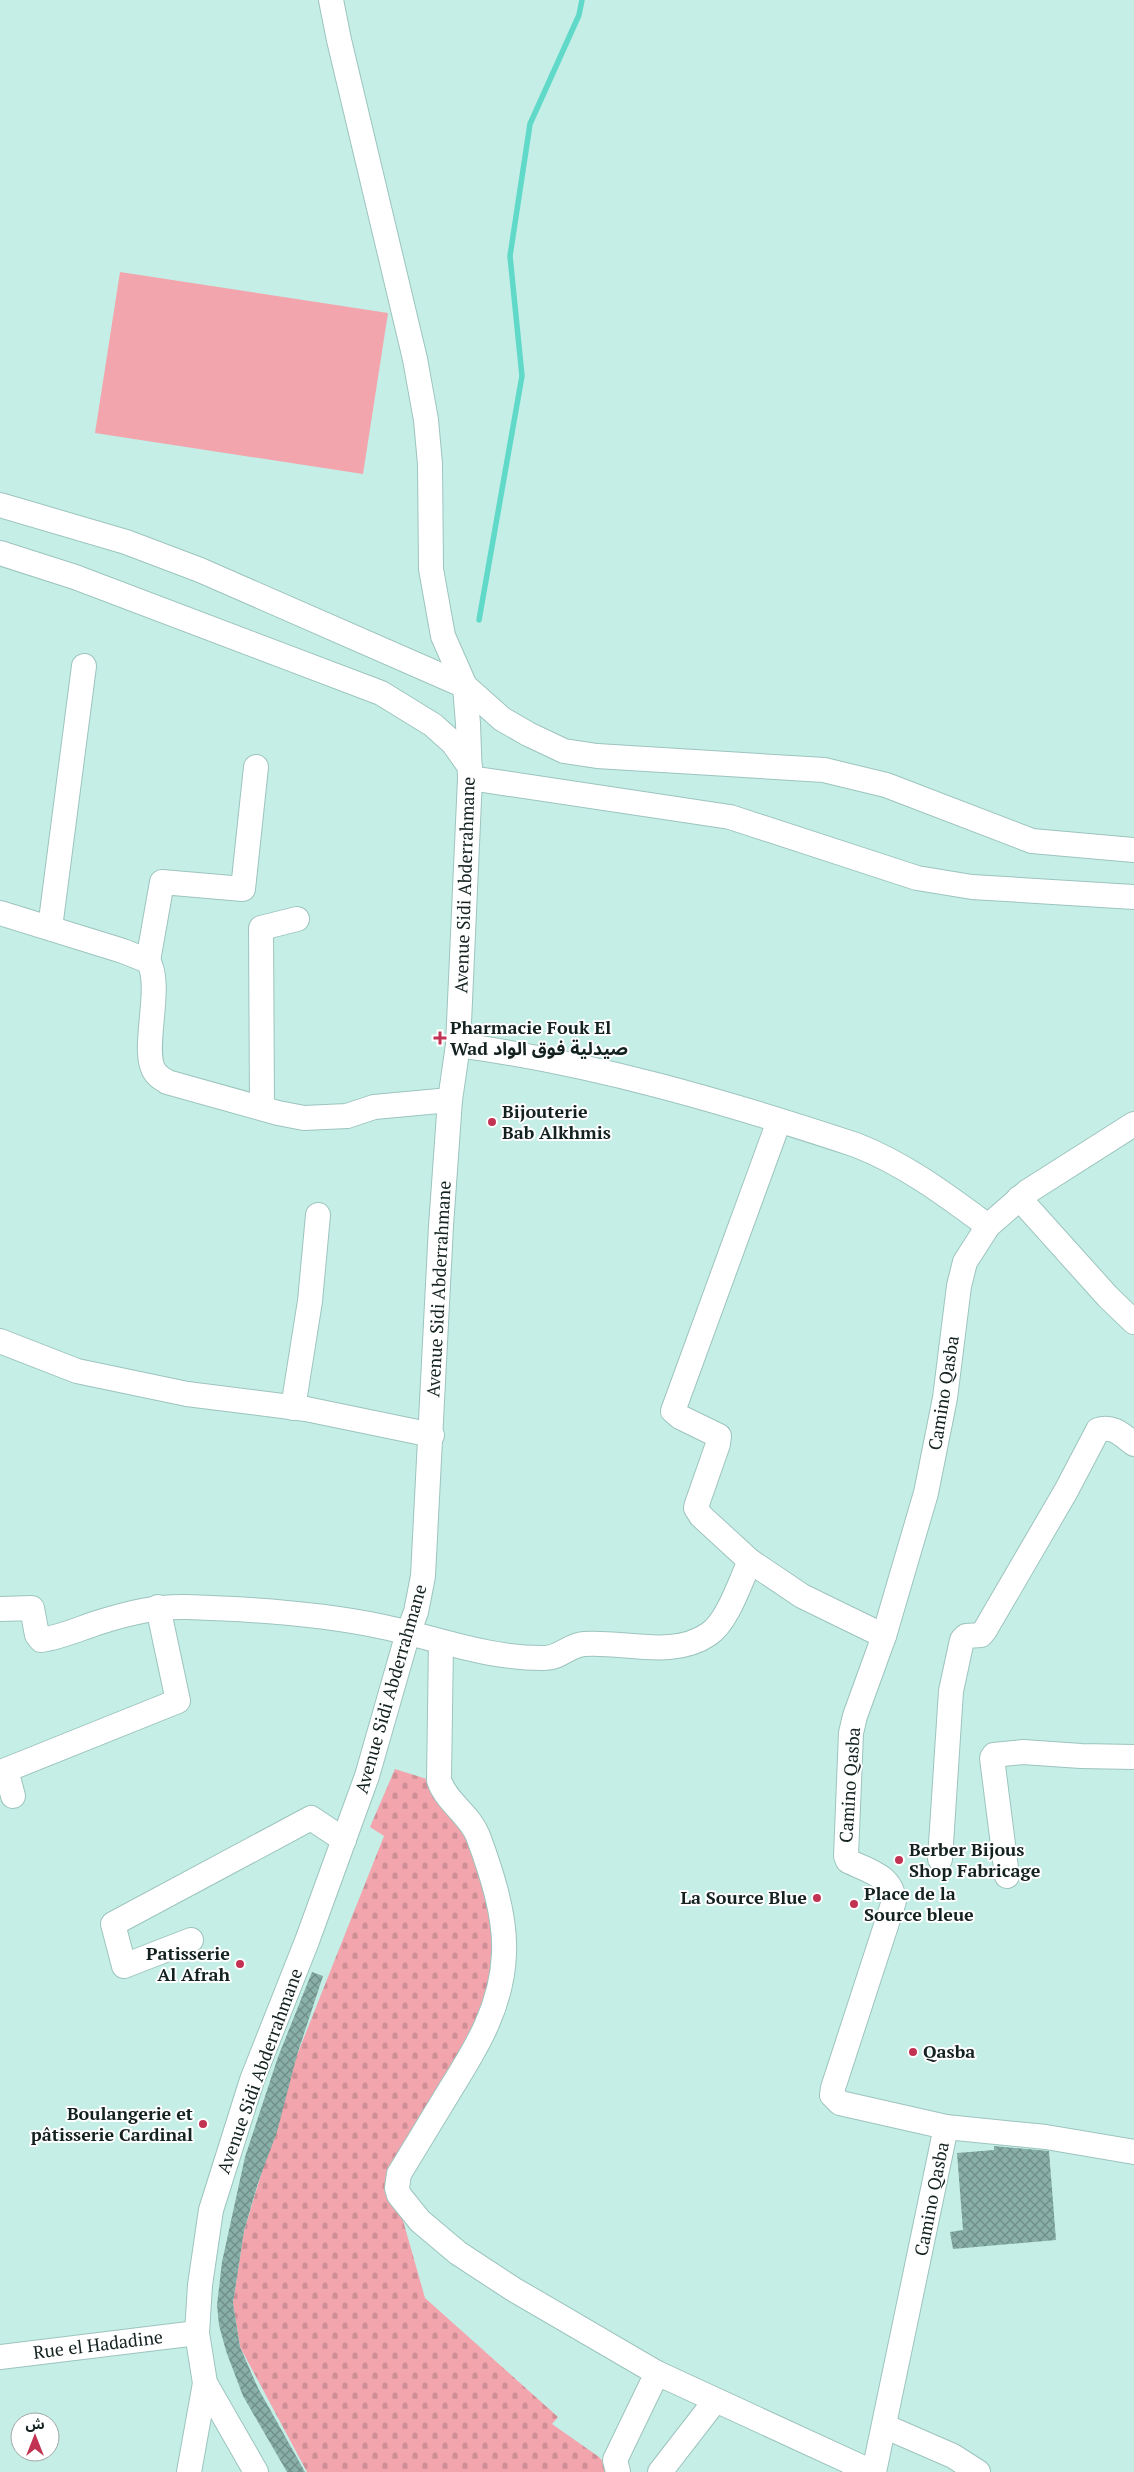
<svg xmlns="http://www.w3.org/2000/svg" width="1134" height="2472" font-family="'PT Serif','Noto Sans Arabic',serif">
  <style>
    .cemetery { fill: url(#cemetery-stones) }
    .green { fill: #f3a5ad }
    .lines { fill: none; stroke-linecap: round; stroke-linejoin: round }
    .stream { stroke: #60d9c9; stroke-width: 5.5 }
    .building { fill: url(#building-cross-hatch) }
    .minor-casing { stroke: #9dc4be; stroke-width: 26 }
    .minor { stroke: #fff; stroke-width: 24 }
    .poi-dot { fill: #c23253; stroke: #fff; stroke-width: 2 }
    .labels { text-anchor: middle; stroke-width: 4; stroke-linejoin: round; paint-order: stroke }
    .street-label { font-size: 18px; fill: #132220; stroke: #fff }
    .poi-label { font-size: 18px; font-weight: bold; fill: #132220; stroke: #fff; text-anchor: start }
  </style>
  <defs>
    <pattern id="cemetery-stones" width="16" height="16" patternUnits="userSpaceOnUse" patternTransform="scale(1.25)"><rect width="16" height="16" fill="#f3a5ad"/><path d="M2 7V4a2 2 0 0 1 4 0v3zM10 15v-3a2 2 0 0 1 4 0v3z" fill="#cf8e95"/></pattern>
    <pattern id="building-cross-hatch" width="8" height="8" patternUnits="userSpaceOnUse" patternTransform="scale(1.25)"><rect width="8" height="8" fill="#88afa8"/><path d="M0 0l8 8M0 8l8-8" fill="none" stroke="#6e8e88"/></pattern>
  </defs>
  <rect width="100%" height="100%" fill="#c5eee7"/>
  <!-- cemetery -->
  <path class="cemetery" d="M395 1769 433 1781 474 1834 502 1923 486 2012 398 2203 425 2298 558 2417 552 2424 599 2457 612 2472H307L240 2347 233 2303 244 2231 297 2055 384 1836 370 1827Z"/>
  <!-- green -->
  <path class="green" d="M120 272 388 313 363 474 95 433Z"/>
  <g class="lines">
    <!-- stream -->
    <path class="stream" d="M479 620 522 376 510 256 530 124 579 15 582 0"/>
  </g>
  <!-- building -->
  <g class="building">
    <path d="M312 1972 323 1976 297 2055 277 2132 258 2183 244 2231 233 2303 240 2347 258 2388 305 2472H287L243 2396 226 2351 219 2325 217 2305 222 2262 245 2157 278 2057Z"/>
    <path d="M994 2146 1049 2151 1056 2240 953 2249 950 2232 963 2230 957 2153 994 2150Z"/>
  </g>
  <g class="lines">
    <defs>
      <g id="minor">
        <path d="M0 505 126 542 200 570 465 686 502 719 528 734 564 751 597 756 824 770 886 785 1032 841 1134 850"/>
        <path d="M0 553 75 577 381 693 433 725 453 743 470 767"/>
        <path d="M470 778 730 817 917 878 972 887 1134 897"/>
        <path d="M0 913 123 951 148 961C164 985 140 1052 155 1072 158 1077 163 1079 167 1082L278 1113 304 1118 347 1116 374 1107 450 1100"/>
        <path d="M50 928 84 666"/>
        <path d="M148 961 162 882 243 889 256 767"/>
        <path d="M458 1045C593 1063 726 1102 856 1145 905 1164 946 1195 988 1226"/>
        <path d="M262 1108 261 928 297 919"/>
        <path d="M779 1121 673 1411 680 1417 719 1436 718 1444 697 1504 696 1508 701 1516 750 1561 802 1596 884 1636"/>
        <path d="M1019 1198 1108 1297 1134 1322"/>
        <path d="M0 1341 77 1371 187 1394 306 1409 432 1435"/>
        <path d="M293 1408 310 1301 318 1215"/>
        <path d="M0 1609 32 1608 37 1635 41 1640C62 1637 81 1628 100 1622 129 1613 157 1606 187 1607 251 1609 317 1613 379 1626 434 1637 487 1659 545 1658 560 1658 569 1645 584 1644 625 1641 673 1659 709 1634 728 1621 740 1582 750 1561"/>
        <path d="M441 1642 439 1780C446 1802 470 1815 478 1836 491 1871 506 1916 504 1954 502 2006 477 2047 450 2090 433 2118 416 2146 399 2174L397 2188 399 2195 420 2221 458 2253 513 2289 657 2373 872 2472"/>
        <path d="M13 1796 6 1770 178 1701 158 1607"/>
        <path d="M940 1859 951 1691 962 1640 966 1636 981 1635 985 1630 1066 1491 1098 1430C1113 1425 1122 1435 1134 1444"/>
        <path d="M1007 1876 992 1758 994 1755 1023 1752 1081 1756 1134 1757"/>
        <path d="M191 1940 124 1966 113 1924 311 1818 344 1840"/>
        <path d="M946 2127 1046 2137 1134 2152"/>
        <path d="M0 2357 197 2333"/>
        <path d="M884 2426 953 2456 978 2472"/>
        <path d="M189 2472 205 2383"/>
        <path d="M256 2472 205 2383 197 2333 200 2285 211 2210 252 2080 307 1941 367 1776 408 1633 416 1612 423 1576 441 1226 450 1100 458 1045 470 778 468 724 465 686 443 636 431 569 430 464 426 420 415 359 339 40 331 0"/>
        <path d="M618 2472 615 2460 657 2373"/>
        <path d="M660 2472 715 2401"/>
        <path d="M874 2472 946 2127 840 2103 832 2095 833 2088 894 1901C892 1876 869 1871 848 1861L846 1856 851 1733 855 1716 884 1636 926 1493 945 1398 959 1286 965 1262 988 1226 1027 1192 1134 1124"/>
      </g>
    </defs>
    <!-- minor casing -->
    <use href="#minor" class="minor-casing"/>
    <!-- minor -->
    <use href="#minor" class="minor"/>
  </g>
  <!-- markers -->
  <g class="poi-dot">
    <path d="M437.5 1030.5h5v5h5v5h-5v5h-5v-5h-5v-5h5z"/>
    <circle cx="492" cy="1122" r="5"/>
    <circle cx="899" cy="1860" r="5"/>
    <circle cx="817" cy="1898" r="5"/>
    <circle cx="854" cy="1904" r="5"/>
    <circle cx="240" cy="1964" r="5"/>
    <circle cx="913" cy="2052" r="5"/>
    <circle cx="203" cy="2124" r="5"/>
  </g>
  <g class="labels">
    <!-- street labels -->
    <g class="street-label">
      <text transform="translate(465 885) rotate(-88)" y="6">Avenue Sidi Abderrahmane</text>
      <text transform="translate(439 1289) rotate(-87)" y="6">Avenue Sidi Abderrahmane</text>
      <text transform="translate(944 1393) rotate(-81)" y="6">Camino Qasba</text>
      <text transform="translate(391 1689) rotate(-74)" y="6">Avenue Sidi Abderrahmane</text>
      <text transform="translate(850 1785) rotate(-86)" y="6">Camino Qasba</text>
      <text transform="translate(260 2071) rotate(-70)" y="6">Avenue Sidi Abderrahmane</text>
      <text transform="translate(932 2199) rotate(-79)" y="6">Camino Qasba</text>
      <text transform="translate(98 2345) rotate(-7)" y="6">Rue el Hadadine</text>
    </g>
    <!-- poi labels -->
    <g class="poi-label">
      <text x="450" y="1034">Pharmacie Fouk El<tspan x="450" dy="21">Wad صيدلية فوق الواد</tspan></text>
      <text x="502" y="1118">Bijouterie<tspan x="502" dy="21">Bab Alkhmis</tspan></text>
      <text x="909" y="1856">Berber Bijous<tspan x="909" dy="21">Shop Fabricage</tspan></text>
      <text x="864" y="1900">Place de la<tspan x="864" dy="21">Source bleue</tspan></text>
      <text x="807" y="1904" text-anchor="end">La Source Blue</text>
      <text x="230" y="1960" text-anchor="end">Patisserie<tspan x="230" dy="21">Al Afrah</tspan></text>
      <text x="923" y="2058">Qasba</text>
      <text x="193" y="2120" text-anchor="end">Boulangerie et<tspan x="193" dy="21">pâtisserie Cardinal</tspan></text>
    </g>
  </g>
  <!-- north arrow -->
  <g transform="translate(35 2437)"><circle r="24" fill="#ffffff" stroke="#a1a7a6"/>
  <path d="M0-4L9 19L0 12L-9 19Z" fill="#c23253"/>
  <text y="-8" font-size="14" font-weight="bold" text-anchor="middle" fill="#132220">ش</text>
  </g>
</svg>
